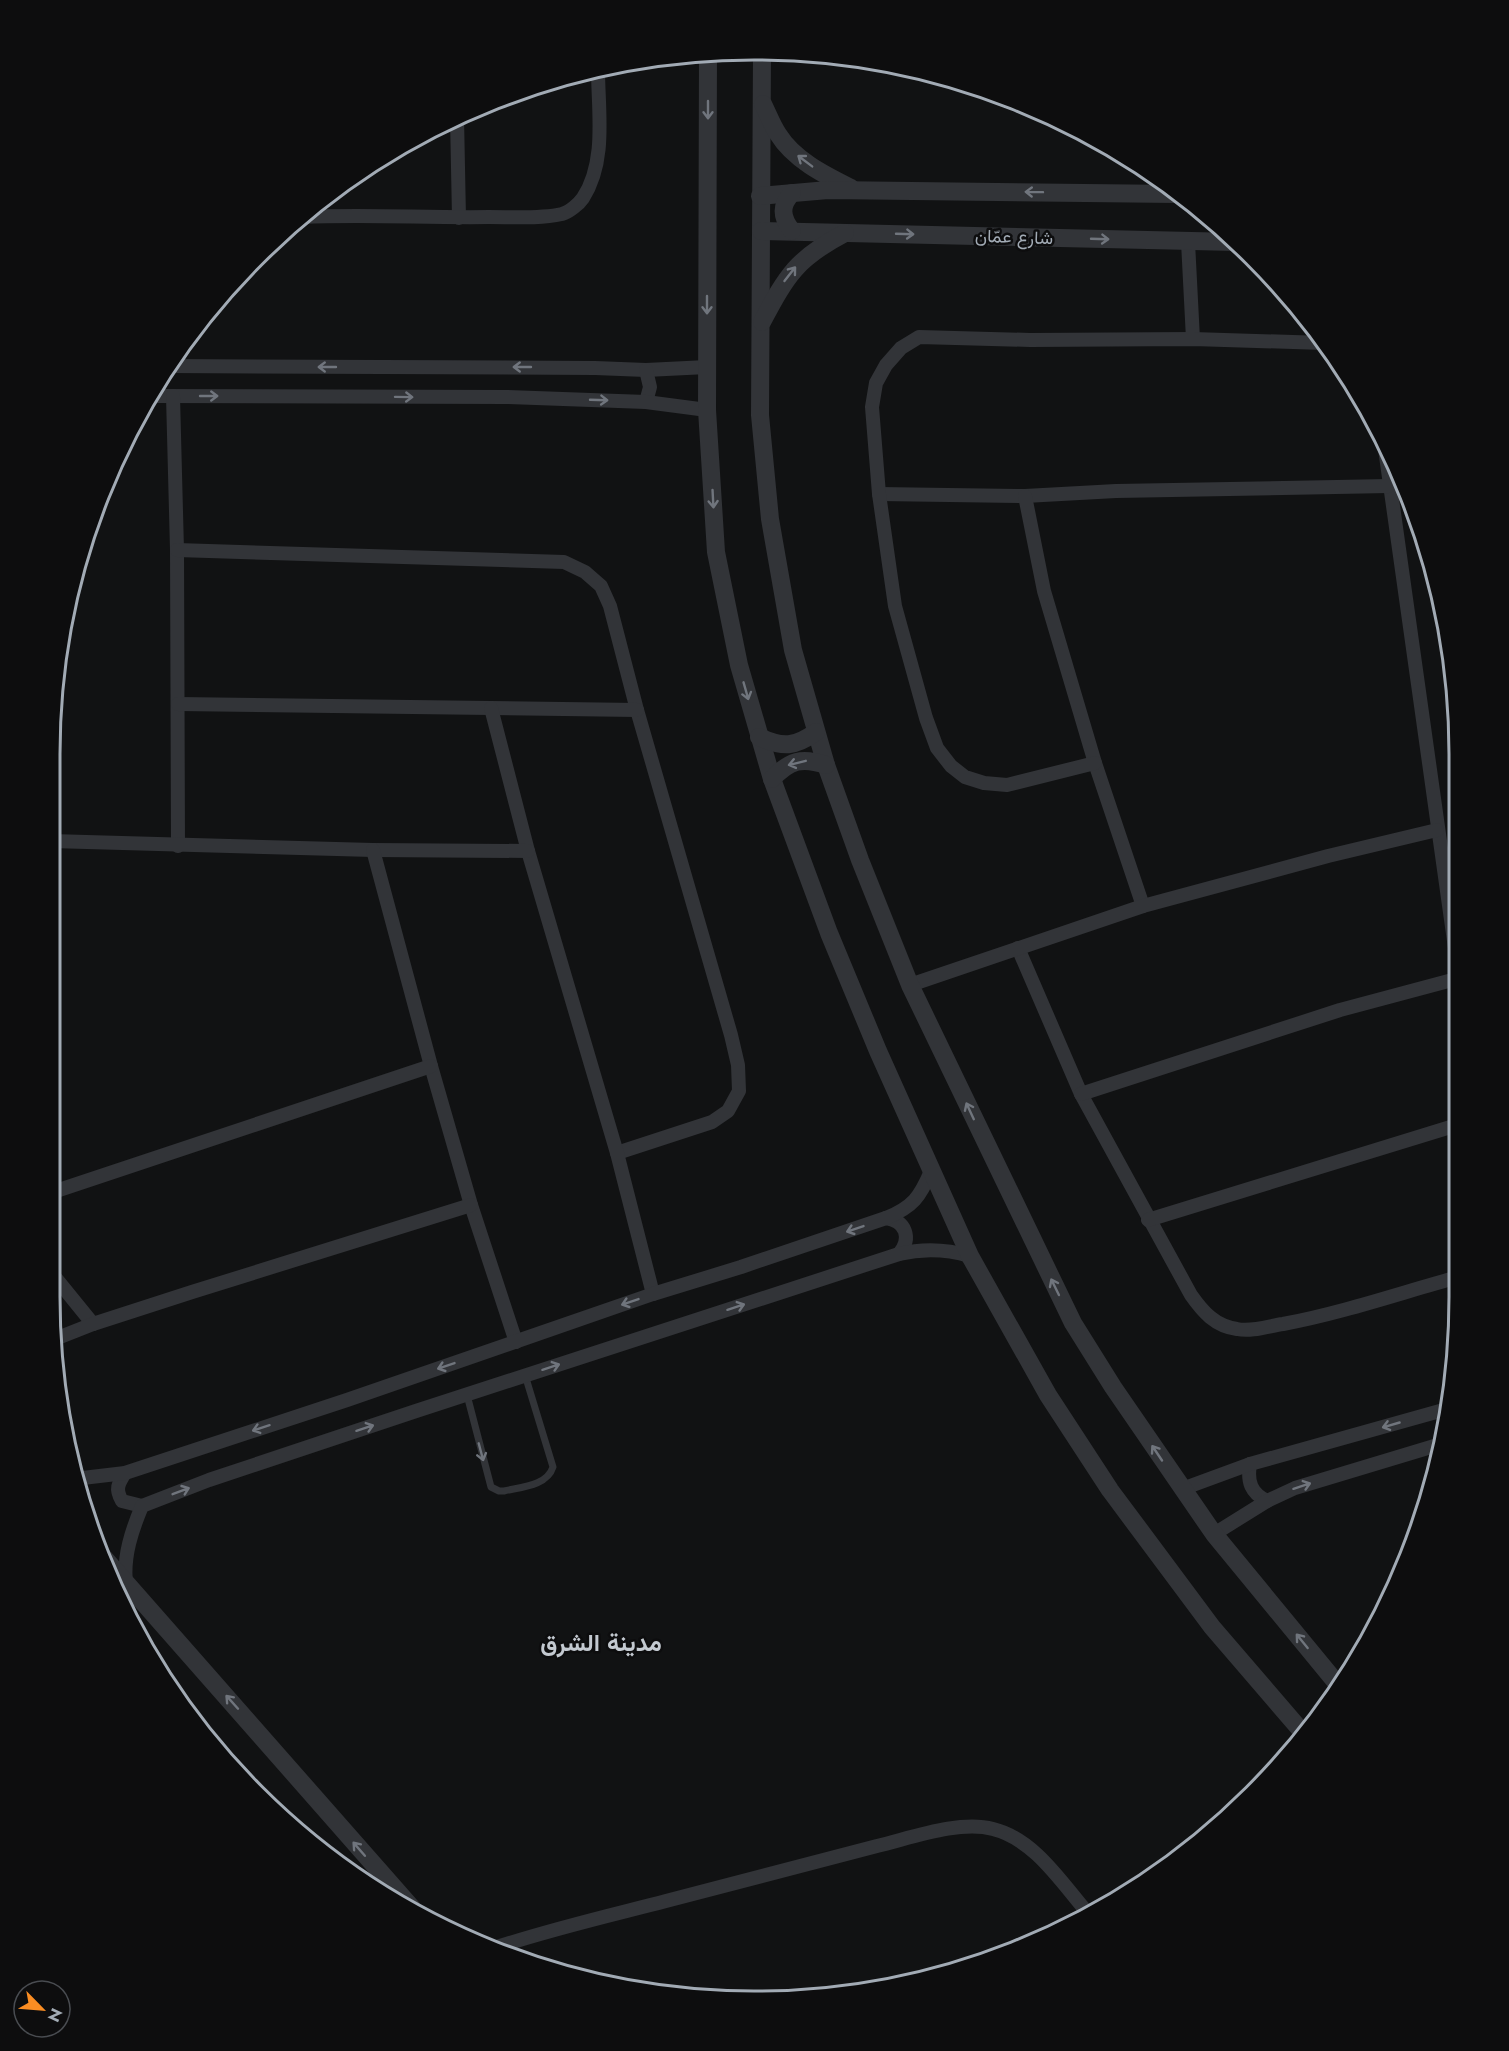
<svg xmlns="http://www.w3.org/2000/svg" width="1509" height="2051" font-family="Jost,Vazirmatn,sans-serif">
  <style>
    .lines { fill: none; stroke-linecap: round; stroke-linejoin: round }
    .service { stroke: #323438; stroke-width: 7 }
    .minor { stroke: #323438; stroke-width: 14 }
    .tertiary { stroke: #323438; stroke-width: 18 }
    .oneway { stroke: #70757d }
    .labels { text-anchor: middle; stroke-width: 5; stroke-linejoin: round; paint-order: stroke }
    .street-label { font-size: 18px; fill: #a2abb5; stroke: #0d0d0e }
    .district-label { font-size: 24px; font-weight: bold; fill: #c3c9d0; stroke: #0d0d0e }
    .rim { fill: none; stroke: #a2abb5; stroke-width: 3 }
  </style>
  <rect width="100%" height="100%" fill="#111213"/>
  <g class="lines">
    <!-- service -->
    <path class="service" d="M467 1395 491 1487 499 1491H504C521 1487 547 1486 553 1467L525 1375"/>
    <!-- minor -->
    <g class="minor">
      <path d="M457 117 459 218"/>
      <path d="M302 217C365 214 427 218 489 217 513 217 539 219 562 214 569 212 579 204 583 198 607 161 598 111 598 69"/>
      <path d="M1188 242 1193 339"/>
      <path d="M167 366 595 368 646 370 707 367"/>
      <path d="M646 370 650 387 646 402"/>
      <path d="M151 396 507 397 646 402 707 410"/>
      <path d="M173 396 177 550 178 846"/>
      <path d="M1385 449 1455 948"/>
      <path d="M879 494 1025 496 1116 491 1389 486"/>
      <path d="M1025 496 1044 591 1095 763 1143 906"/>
      <path d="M177 550 564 562 585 572 601 586 610 606 637 710 731 1035 738 1065 739 1091 728 1111 712 1122 617 1153"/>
      <path d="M178 704 637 710"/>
      <path d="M491 708 528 851 617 1153 653 1294"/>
      <path d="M1095 763 1007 785 984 783 965 777 951 766 937 748 926 718 895 606 879 494 872 407 876 383 886 365 901 348 919 337 1030 340 1193 339 1324 343"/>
      <path d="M51 841 373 850 528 851"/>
      <path d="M373 850 431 1066 471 1205 516 1342"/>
      <path d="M1018 948 1081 1094 1191 1295C1203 1312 1215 1326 1237 1329 1252 1332 1269 1326 1283 1324 1342 1313 1400 1293 1458 1277"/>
      <path d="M910 985 1143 906 1328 856 1437 830"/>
      <path d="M1081 1094 1340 1010 1456 979"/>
      <path d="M50 1193 431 1066"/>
      <path d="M886 1218C906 1221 912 1238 899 1254"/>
      <path d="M1148 1220 1457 1125"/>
      <path d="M50 1271 93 1324"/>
      <path d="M55 1339 93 1324 192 1292 471 1205"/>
      <path d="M1250 1464C1247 1482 1251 1493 1267 1501"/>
      <path d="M125 1473C118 1484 115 1489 122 1501L142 1506"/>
      <path d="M74 1479 125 1473 347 1400 653 1294 741 1267 886 1218C913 1207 920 1197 931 1171"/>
      <path d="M1182 1489 1250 1464 1447 1409"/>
      <path d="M1214 1534 1267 1501 1295 1488 1441 1444"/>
      <path d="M126 1583C123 1556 132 1530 142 1506L209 1480 416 1411 899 1254C924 1248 946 1249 970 1256"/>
      <path d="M494 1948C551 1929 608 1916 666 1901 736 1883 806 1864 877 1846 911 1838 959 1820 993 1829 1034 1839 1061 1882 1087 1912"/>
    </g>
    <!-- tertiary -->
    <g class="tertiary">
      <path d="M708 51 707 410 716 552 739 665 772 779 829 933 878 1051 970 1256 1048 1395 1110 1490 1212 1627 1304 1734"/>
      <path d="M762 53 760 415 770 519 793 650 826 765 860 860 910 985 1073 1323 1113 1387 1214 1534 1339 1686"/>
      <path d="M763 104C768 114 772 125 778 134 794 160 825 175 851 188"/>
      <path d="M760 196 828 190 1177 194"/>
      <path d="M761 231 1236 242"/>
      <path d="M792 231C781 217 780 206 792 193"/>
      <path d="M762 322C787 275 797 258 845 233"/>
      <path d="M759 737C783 748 795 747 816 732"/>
      <path d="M772 779C790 760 802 757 826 765"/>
      <path d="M98 1551 412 1908"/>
    </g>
  </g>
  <!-- one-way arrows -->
  <defs><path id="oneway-shaft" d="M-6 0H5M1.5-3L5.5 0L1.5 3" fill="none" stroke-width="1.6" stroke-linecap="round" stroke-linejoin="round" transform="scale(1.5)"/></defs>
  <g class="oneway">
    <use href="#oneway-shaft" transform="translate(708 110) rotate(90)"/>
    <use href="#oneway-shaft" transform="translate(805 161) rotate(-143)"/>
    <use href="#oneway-shaft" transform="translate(1034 192) rotate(-179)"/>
    <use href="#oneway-shaft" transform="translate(905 234) rotate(2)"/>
    <use href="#oneway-shaft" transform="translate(1100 239) rotate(2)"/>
    <use href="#oneway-shaft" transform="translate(790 274) rotate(-52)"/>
    <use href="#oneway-shaft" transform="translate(707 305) rotate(90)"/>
    <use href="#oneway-shaft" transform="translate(327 367) rotate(-180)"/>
    <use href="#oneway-shaft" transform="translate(522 367) rotate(-180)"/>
    <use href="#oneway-shaft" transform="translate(209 396)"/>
    <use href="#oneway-shaft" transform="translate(404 397) rotate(1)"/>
    <use href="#oneway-shaft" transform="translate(599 400) rotate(2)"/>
    <use href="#oneway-shaft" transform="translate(713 499) rotate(87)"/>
    <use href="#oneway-shaft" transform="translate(746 691) rotate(74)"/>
    <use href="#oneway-shaft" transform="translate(797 763) rotate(166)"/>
    <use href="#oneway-shaft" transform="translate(970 1111) rotate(-115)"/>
    <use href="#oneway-shaft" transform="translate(855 1229) rotate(161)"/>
    <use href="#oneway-shaft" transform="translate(1055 1287) rotate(-116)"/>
    <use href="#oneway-shaft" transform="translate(630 1302) rotate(161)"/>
    <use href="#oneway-shaft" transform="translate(736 1307) rotate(-18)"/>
    <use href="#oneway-shaft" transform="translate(446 1366) rotate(161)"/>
    <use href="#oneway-shaft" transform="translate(551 1367) rotate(-18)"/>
    <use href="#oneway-shaft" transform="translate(1391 1425) rotate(164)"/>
    <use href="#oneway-shaft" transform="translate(261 1428) rotate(162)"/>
    <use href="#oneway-shaft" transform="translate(365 1428) rotate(-18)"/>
    <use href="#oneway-shaft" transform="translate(481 1452) rotate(75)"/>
    <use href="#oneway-shaft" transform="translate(1157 1453) rotate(-124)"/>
    <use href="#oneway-shaft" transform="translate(1302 1486) rotate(-18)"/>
    <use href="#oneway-shaft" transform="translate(181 1491) rotate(-21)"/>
    <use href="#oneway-shaft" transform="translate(1302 1641) rotate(-129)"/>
    <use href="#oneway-shaft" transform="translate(232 1702) rotate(-132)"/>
    <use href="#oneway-shaft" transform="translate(359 1849) rotate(-131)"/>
  </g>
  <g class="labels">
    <!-- street labels -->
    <g class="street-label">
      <text transform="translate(1014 237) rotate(2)" y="6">شارع عمّان</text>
    </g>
    <!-- district labels -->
    <g class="district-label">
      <text x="601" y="1651">مدينة الشرق</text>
    </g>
  </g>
  <!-- crop -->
  <path d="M0 0H1509V2051H0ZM754 60H755A694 694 0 0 1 1449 754V1297A694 694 0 0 1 755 1991H754A694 694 0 0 1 60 1297V754A694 694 0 0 1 754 60Z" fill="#0d0d0e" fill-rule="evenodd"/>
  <path class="rim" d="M754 60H755A694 694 0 0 1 1449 754V1297A694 694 0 0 1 755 1991H754A694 694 0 0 1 60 1297V754A694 694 0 0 1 754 60Z"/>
  <!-- north arrow -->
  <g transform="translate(42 2009) rotate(115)"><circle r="28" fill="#0d0d0e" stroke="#494c51" stroke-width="1.5"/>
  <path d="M0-4.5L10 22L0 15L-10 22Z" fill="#fa8d23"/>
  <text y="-9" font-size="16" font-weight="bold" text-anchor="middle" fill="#a2abb5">N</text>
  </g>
</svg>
